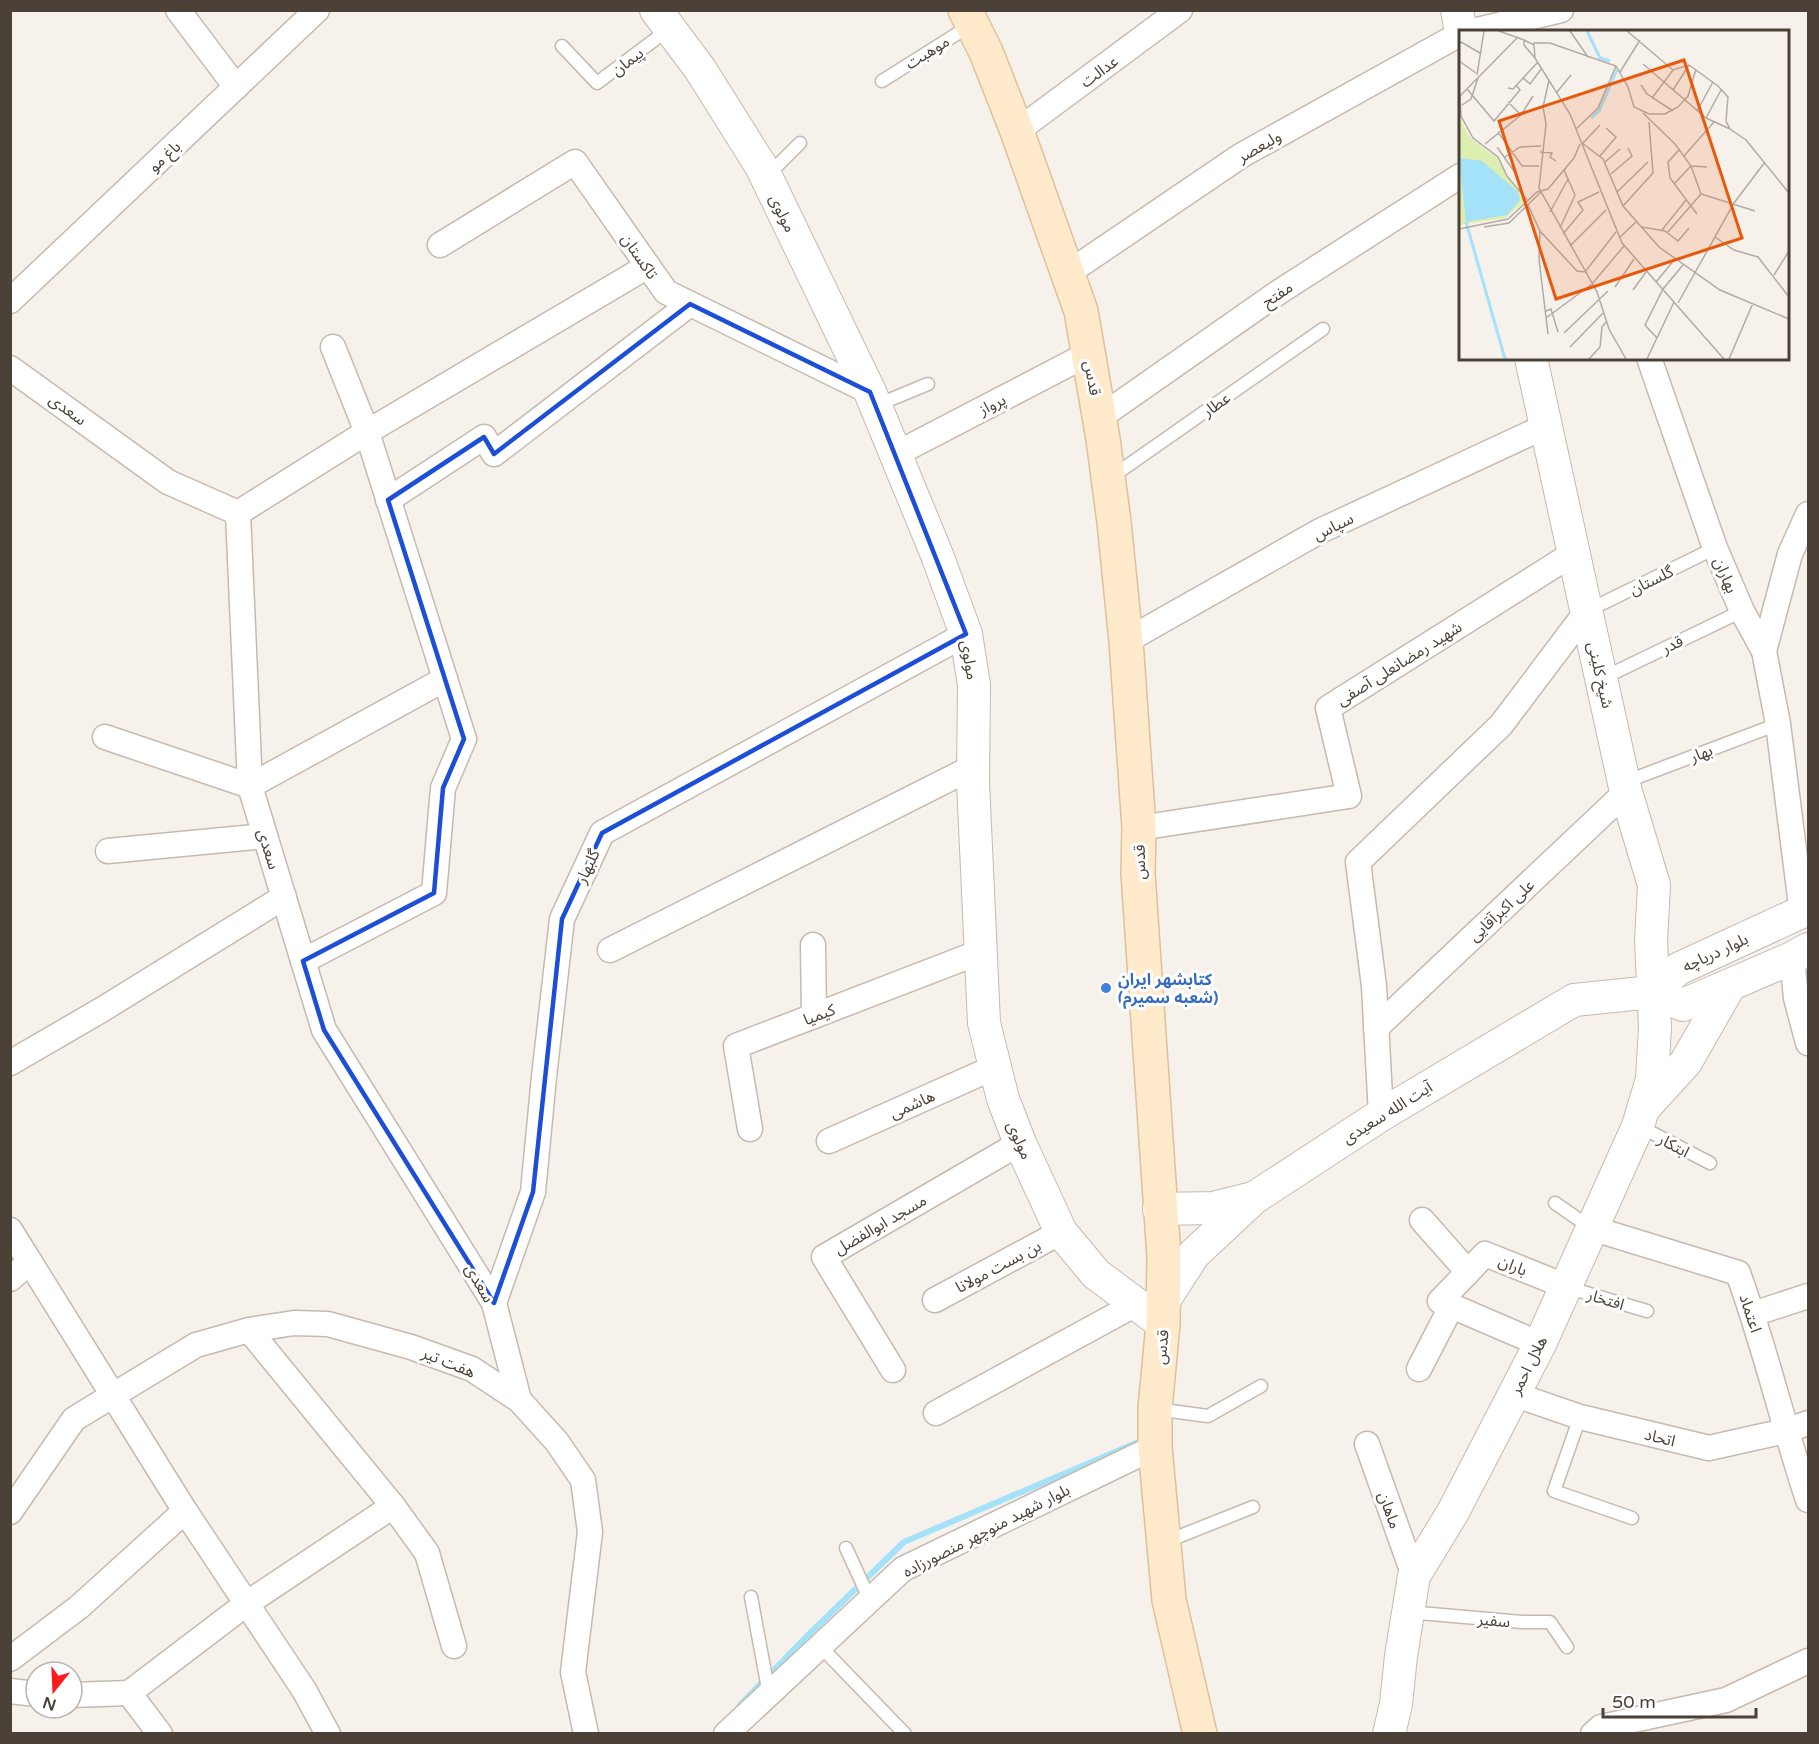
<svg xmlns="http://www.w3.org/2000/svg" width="1819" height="1744" font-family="'Varela Round','Noto Sans Arabic',sans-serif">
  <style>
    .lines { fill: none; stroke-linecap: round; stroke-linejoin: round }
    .stream { stroke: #a3e2f8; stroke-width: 6 }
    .service-casing { stroke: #c6baaf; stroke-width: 15 }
    .minor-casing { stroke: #c6baaf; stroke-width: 27 }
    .tertiary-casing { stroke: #c6baaf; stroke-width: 34 }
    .secondary-casing { stroke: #dec099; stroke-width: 36 }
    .service { stroke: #fff; stroke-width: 12 }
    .minor { stroke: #fff; stroke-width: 24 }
    .tertiary { stroke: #fff; stroke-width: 32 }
    .secondary { stroke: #ffebcc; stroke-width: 33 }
    .marked { fill: none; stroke: #1d4ed8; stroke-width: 4.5; stroke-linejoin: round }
    .shop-dot { fill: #3f7fe0; stroke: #fff; stroke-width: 2 }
    .labels { text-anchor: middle; stroke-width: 6; stroke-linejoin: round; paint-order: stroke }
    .street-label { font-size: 16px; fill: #4c4137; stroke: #fff }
    .shop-label { font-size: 16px; font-weight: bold; fill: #366cbe; stroke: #fff; text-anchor: start }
    .inset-river { fill: none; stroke: #a3e2f8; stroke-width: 3 }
    .inset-road { fill: none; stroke: #b3aba3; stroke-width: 1.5 }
    .view { fill: #e8590c; fill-opacity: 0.15; stroke: #e8590c; stroke-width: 3 }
    .inset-edge { fill: none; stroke: #4c4137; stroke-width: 3 }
  </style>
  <rect width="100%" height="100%" fill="#f7f1eb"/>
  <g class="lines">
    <!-- stream -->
    <path class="stream" d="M740 1705 806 1637 904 1542 1136 1443"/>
    <defs>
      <g id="service">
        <path d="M562 46 597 83 669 29"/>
        <path d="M882 81 971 25"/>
        <path d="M767 176 800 143"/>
        <path d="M877 405 928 384"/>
        <path d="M1110 478 1323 329"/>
        <path d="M1587 611 1715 548"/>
        <path d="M1603 678 1742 611"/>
        <path d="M1625 782 1778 724"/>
        <path d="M1639 1126 1710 1163"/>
        <path d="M1555 1203 1591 1228"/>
        <path d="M1566 1287 1647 1311"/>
        <path d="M1156 1409 1208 1416 1261 1386"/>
        <path d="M1580 1417 1554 1491 1632 1518"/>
        <path d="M1165 1542 1253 1507"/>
        <path d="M846 1548 870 1600"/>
        <path d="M751 1597 769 1694"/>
        <path d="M1408 1612 1522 1622H1550L1567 1647"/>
        <path d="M820 1646 905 1734"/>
      </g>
      <g id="minor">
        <path d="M178 10 236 87"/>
        <path d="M1469 32 1561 10"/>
        <path d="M1017 131 1180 10"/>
        <path d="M440 245 575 162 666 292 870 392"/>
        <path d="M1068 273 1242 155 1460 34"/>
        <path d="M10 301 317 10"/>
        <path d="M1649 358 1715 548 1742 611 1764 651 1778 724 1802 913"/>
        <path d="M10 368 168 482 238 513 250 786 324 1030 494 1303 519 1400"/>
        <path d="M1099 418 1279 292 1460 176"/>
        <path d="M896 454 1088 354"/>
        <path d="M388 500 484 437 494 454 690 304"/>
        <path d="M238 513 367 432 648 266"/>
        <path d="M1126 641 1320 531 1546 426"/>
        <path d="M1764 651 1790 554 1808 514"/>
        <path d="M105 737 250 786 445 679"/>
        <path d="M1139 828 1349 796 1328 708 1574 553"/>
        <path d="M108 851 265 836"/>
        <path d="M813 945 814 1016"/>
        <path d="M610 950 973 767"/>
        <path d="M1792 958 1796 998 1808 1043"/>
        <path d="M303 961 434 893 443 788 464 739 367 432 333 347"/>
        <path d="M1376 1028 1626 792"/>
        <path d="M10 1063 103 1009 284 897"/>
        <path d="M1381 1115 1374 986 1358 862 1501 725 1587 611"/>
        <path d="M750 1129 736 1046 980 952"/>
        <path d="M829 1141 995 1067"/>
        <path d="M1422 1220 1468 1272 1440 1301 1540 1344"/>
        <path d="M1591 1228 1738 1273C1765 1347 1783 1425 1808 1500"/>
        <path d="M10 1230 185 1511 304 1690 328 1734"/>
        <path d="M1468 1272 1485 1254 1565 1286"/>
        <path d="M10 1279 30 1262"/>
        <path d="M935 1300 1061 1232"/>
        <path d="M494 1303 533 1192 544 1077 562 919 602 833 966 634"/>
        <path d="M1753 1314 1808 1296"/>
        <path d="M249 1330 393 1506 427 1553 454 1646"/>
        <path d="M1419 1369 1452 1305"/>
        <path d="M893 1370 824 1257 1020 1143"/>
        <path d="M1513 1394 1580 1417 1709 1448 1785 1431 1808 1423"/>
        <path d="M936 1413 1136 1304"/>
        <path d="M1367 1444 1414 1576"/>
        <path d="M10 1512 74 1419 196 1345 249 1330 294 1323 328 1324 411 1347 472 1369 519 1400 557 1442 583 1480 590 1532 573 1672 586 1734"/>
        <path d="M10 1659 79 1607 185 1511"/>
        <path d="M10 1691 36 1694"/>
        <path d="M129 1693 246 1604 393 1506"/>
        <path d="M72 1695 129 1693 160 1734"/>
        <path d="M726 1734 903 1569 1155 1447"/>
        <path d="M1593 1734 1601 1727 1726 1700 1808 1661"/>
      </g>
      <g id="tertiary">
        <path d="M656 10 700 69 761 166 870 392 937 555 966 634 974 685 973 782 984 1023 1003 1099 1020 1143 1061 1232 1096 1274 1163 1324"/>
        <path d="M1457 10 1461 32"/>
        <path d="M1652 992 1678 969 1808 909"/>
        <path d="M1645 1107 1686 1062 1730 985"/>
        <path d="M1159 1209 1213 1208 1253 1198"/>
        <path d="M1163 1302 1194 1254 1254 1198 1381 1115 1574 1000 1652 992 1683 1005 1792 958 1808 949"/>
        <path d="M1389 1734 1396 1704 1401 1656 1414 1576 1453 1512 1540 1344 1638 1126 1652 1079 1655 1027 1651 941 1654 885 1626 792 1531 358"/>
      </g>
      <path id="secondary" d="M965 10 986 52 1017 131 1081 311 1103 439 1114 522 1126 641 1139 828 1138 873 1164 1257 1163 1324 1155 1409V1447L1169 1600 1200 1734"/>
    </defs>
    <!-- service casing -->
    <use href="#service" class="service-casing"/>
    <!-- minor casing -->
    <use href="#minor" class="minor-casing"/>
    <!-- tertiary casing -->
    <use href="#tertiary" class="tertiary-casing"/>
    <!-- secondary casing -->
    <use href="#secondary" class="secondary-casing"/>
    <!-- service -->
    <use href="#service" class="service"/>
    <!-- minor -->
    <use href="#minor" class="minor"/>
    <!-- tertiary -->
    <use href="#tertiary" class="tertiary"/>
    <!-- secondary -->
    <use href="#secondary" class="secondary"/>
  </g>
  <!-- marked area -->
  <path class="marked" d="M690 304 870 392 966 634 602 833 562 919 533 1192 494 1303 324 1030 303 961 434 893 443 788 464 739 388 500 484 437 494 454Z"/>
  <!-- markers -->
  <circle class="shop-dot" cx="1106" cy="988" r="6"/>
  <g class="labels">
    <!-- street labels -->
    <g class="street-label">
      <text transform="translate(927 52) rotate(-32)" y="6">موهبت</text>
      <text transform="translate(627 61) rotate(-37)" y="6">پیمان</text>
      <text transform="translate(1099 71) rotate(-36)" y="6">عدالت</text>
      <text transform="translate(1259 146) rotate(-30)" y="6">ولیعصر</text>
      <text transform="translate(164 156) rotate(-43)" y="6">باغ مو</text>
      <text transform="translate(783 213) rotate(64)" y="6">مولوی</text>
      <text transform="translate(640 256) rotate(55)" y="6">تاکستان</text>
      <text transform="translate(1277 294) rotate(-34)" y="6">مفتح</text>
      <text transform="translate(1093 378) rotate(80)" y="6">قدس</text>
      <text transform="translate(992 404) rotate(-27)" y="6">پرواز</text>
      <text transform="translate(1216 404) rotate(-35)" y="6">عطار</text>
      <text transform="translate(68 409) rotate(36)" y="6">سعدی</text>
      <text transform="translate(1333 526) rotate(-26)" y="6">سپاس</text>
      <text transform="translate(1726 575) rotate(67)" y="6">بهاران</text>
      <text transform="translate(1651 580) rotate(-26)" y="6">گلستان</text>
      <text transform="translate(1672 644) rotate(-26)" y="6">قدر</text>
      <text transform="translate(970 660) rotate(81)" y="6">مولوی</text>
      <text transform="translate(1399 663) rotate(-32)" y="6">شهید رمضانعلی آصفی</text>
      <text transform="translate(1601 675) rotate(77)" y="6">شیخ کلینی</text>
      <text transform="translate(1701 753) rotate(-21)" y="6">بهار</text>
      <text transform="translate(269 849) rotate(73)" y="6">سعدی</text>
      <text transform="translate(1139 862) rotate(-91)" y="6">قدس</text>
      <text transform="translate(587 866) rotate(-65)" y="6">گلبهار</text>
      <text transform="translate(1501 910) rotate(-43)" y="6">علی اکبرآقایی</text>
      <text transform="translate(1715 952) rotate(-25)" y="6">بلوار دریاچه</text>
      <text transform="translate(819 1014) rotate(-21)" y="6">کیمیا</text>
      <text transform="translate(912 1104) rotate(-24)" y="6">هاشمی</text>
      <text transform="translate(1387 1112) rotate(-32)" y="6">آیت الله سعیدی</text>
      <text transform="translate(1020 1140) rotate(66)" y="6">مولوی</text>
      <text transform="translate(1674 1145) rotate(28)" y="6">ابتکار</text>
      <text transform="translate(880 1224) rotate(-30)" y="6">مسجد ابوالفضل</text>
      <text transform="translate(1513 1265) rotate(22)" y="6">باران</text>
      <text transform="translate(998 1266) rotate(-28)" y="6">بن بست مولانا</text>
      <text transform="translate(480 1283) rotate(60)" y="6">سعدی</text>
      <text transform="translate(1606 1299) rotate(17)" y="6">افتخار</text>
      <text transform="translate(1751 1313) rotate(72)" y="6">اعتماد</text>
      <text transform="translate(1161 1347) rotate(-85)" y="6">قدس</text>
      <text transform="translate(449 1362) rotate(22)" y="6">هفت تیر</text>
      <text transform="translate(1528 1365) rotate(-63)" y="6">هلال احمر</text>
      <text transform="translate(1660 1437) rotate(14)" y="6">اتحاد</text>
      <text transform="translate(1390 1510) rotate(70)" y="6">ماهان</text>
      <text transform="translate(986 1530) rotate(-27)" y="6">بلوار شهید منوچهر منصورزاده</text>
      <text transform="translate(1494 1620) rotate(5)" y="6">سفیر</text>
    </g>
    <!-- shop labels -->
    <g class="shop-label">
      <text x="1118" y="985">کتابشهر ایران<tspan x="1118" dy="18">(شعبه سمیرم)</tspan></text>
    </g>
  </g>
  <!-- overview -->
  <g transform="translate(1459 30)">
    <rect width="330" height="330" fill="#f7f1eb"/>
    <path d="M0 87 11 108 38 128 47 142 46 146 66 166V171L46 188 0 195Z" fill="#dceeb0"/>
    <path d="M0 128 23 131 59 162 61 170 48 185 7 192Z" fill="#a3e2f8"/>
    <path class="inset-river" d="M128 1 141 28 151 31M132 88 140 81 158 40M7 192 46 329"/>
    <path class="inset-road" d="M40 1 65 10M111 1 129 27M168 1 214 40 230 35 259 56 269 67 267 91 271 99 287 110 330 163M65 10 75 15 76 28 65 15ZM74 13H91L157 36 169 57 175 77 190 84H206L219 77 229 66 237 39M0 14 2 12 21 23M76 28 111 84 163 213 265 329M0 31 17 43M184 34 247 88 271 99M161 42 181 10M18 45 25 1M64 48 79 32M90 50 84 77 87 94 80 158 138 262 150 299 167 329M182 55 188 64 214 81M49 58 54 59 64 48 71 54 83 38M8 59 35 91 61 60 57 55M214 60 230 35M98 62 112 45M0 67 59 7M1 67 2 86 14 108 39 127 48 146 68 170M193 68 214 40M49 72 62 85M3 75 12 69 19 48M238 81 254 52M184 83 216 114 232 136 242 164 296 181M247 88 262 60M117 99 139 78 157 36M39 102 63 136H80M123 113 144 129 164 176 200 217 261 260 330 289M124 113 141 95M26 114 62 85 74 66M38 117 57 144M220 120 209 132 211 148 238 184M81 122 93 123 91 127 97 131M141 126 157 107 147 98M225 126 255 92M46 127 61 117 82 116M146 132 161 119M152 144 173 126 169 118M215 154 232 136 248 137M158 162 189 132M69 175 81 201 118 241 126 242 157 202M164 176 194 143 190 92M91 182 109 149M25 197 50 193 82 162M183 197 206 201 219 211 230 198M101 198 116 165 105 140M0 199 49 189 78 162 89 159 115 128 121 114M203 200 227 170M81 201 80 229 89 304M208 203 242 164M104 204 124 180 119 172 140 162M256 207 275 220 299 227 330 267M160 208 177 192M111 216 147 180M315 245 330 221M197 252 216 229M156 257 175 229M174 260 187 242M219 273 275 173 306 132M87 281 92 279 99 302M87 288 133 254 165 216M105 303 149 261M198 308 186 295 204 259 224 235M111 317 144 283M130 329 141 317 143 297 147 292M188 329 215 272M270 329 294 273"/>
    <path class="view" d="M225 30 283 208 97 269 40 91Z"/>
    <rect width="330" height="330" class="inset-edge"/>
  </g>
  <!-- border -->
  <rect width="1819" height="1744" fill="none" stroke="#4c4137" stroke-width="24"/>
  <!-- north arrow -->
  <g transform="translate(54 1690) rotate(198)"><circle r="28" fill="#ffffff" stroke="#b7b3af" stroke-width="1.5"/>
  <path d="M0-4.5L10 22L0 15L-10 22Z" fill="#ff191b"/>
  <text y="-9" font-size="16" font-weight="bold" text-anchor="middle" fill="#4c4137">N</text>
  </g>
  <!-- scale -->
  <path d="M1603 1708v9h153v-9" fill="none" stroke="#4c4137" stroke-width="3"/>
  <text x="1612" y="1708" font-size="18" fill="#4c4137" stroke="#ffffff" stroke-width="4.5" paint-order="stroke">50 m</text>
</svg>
